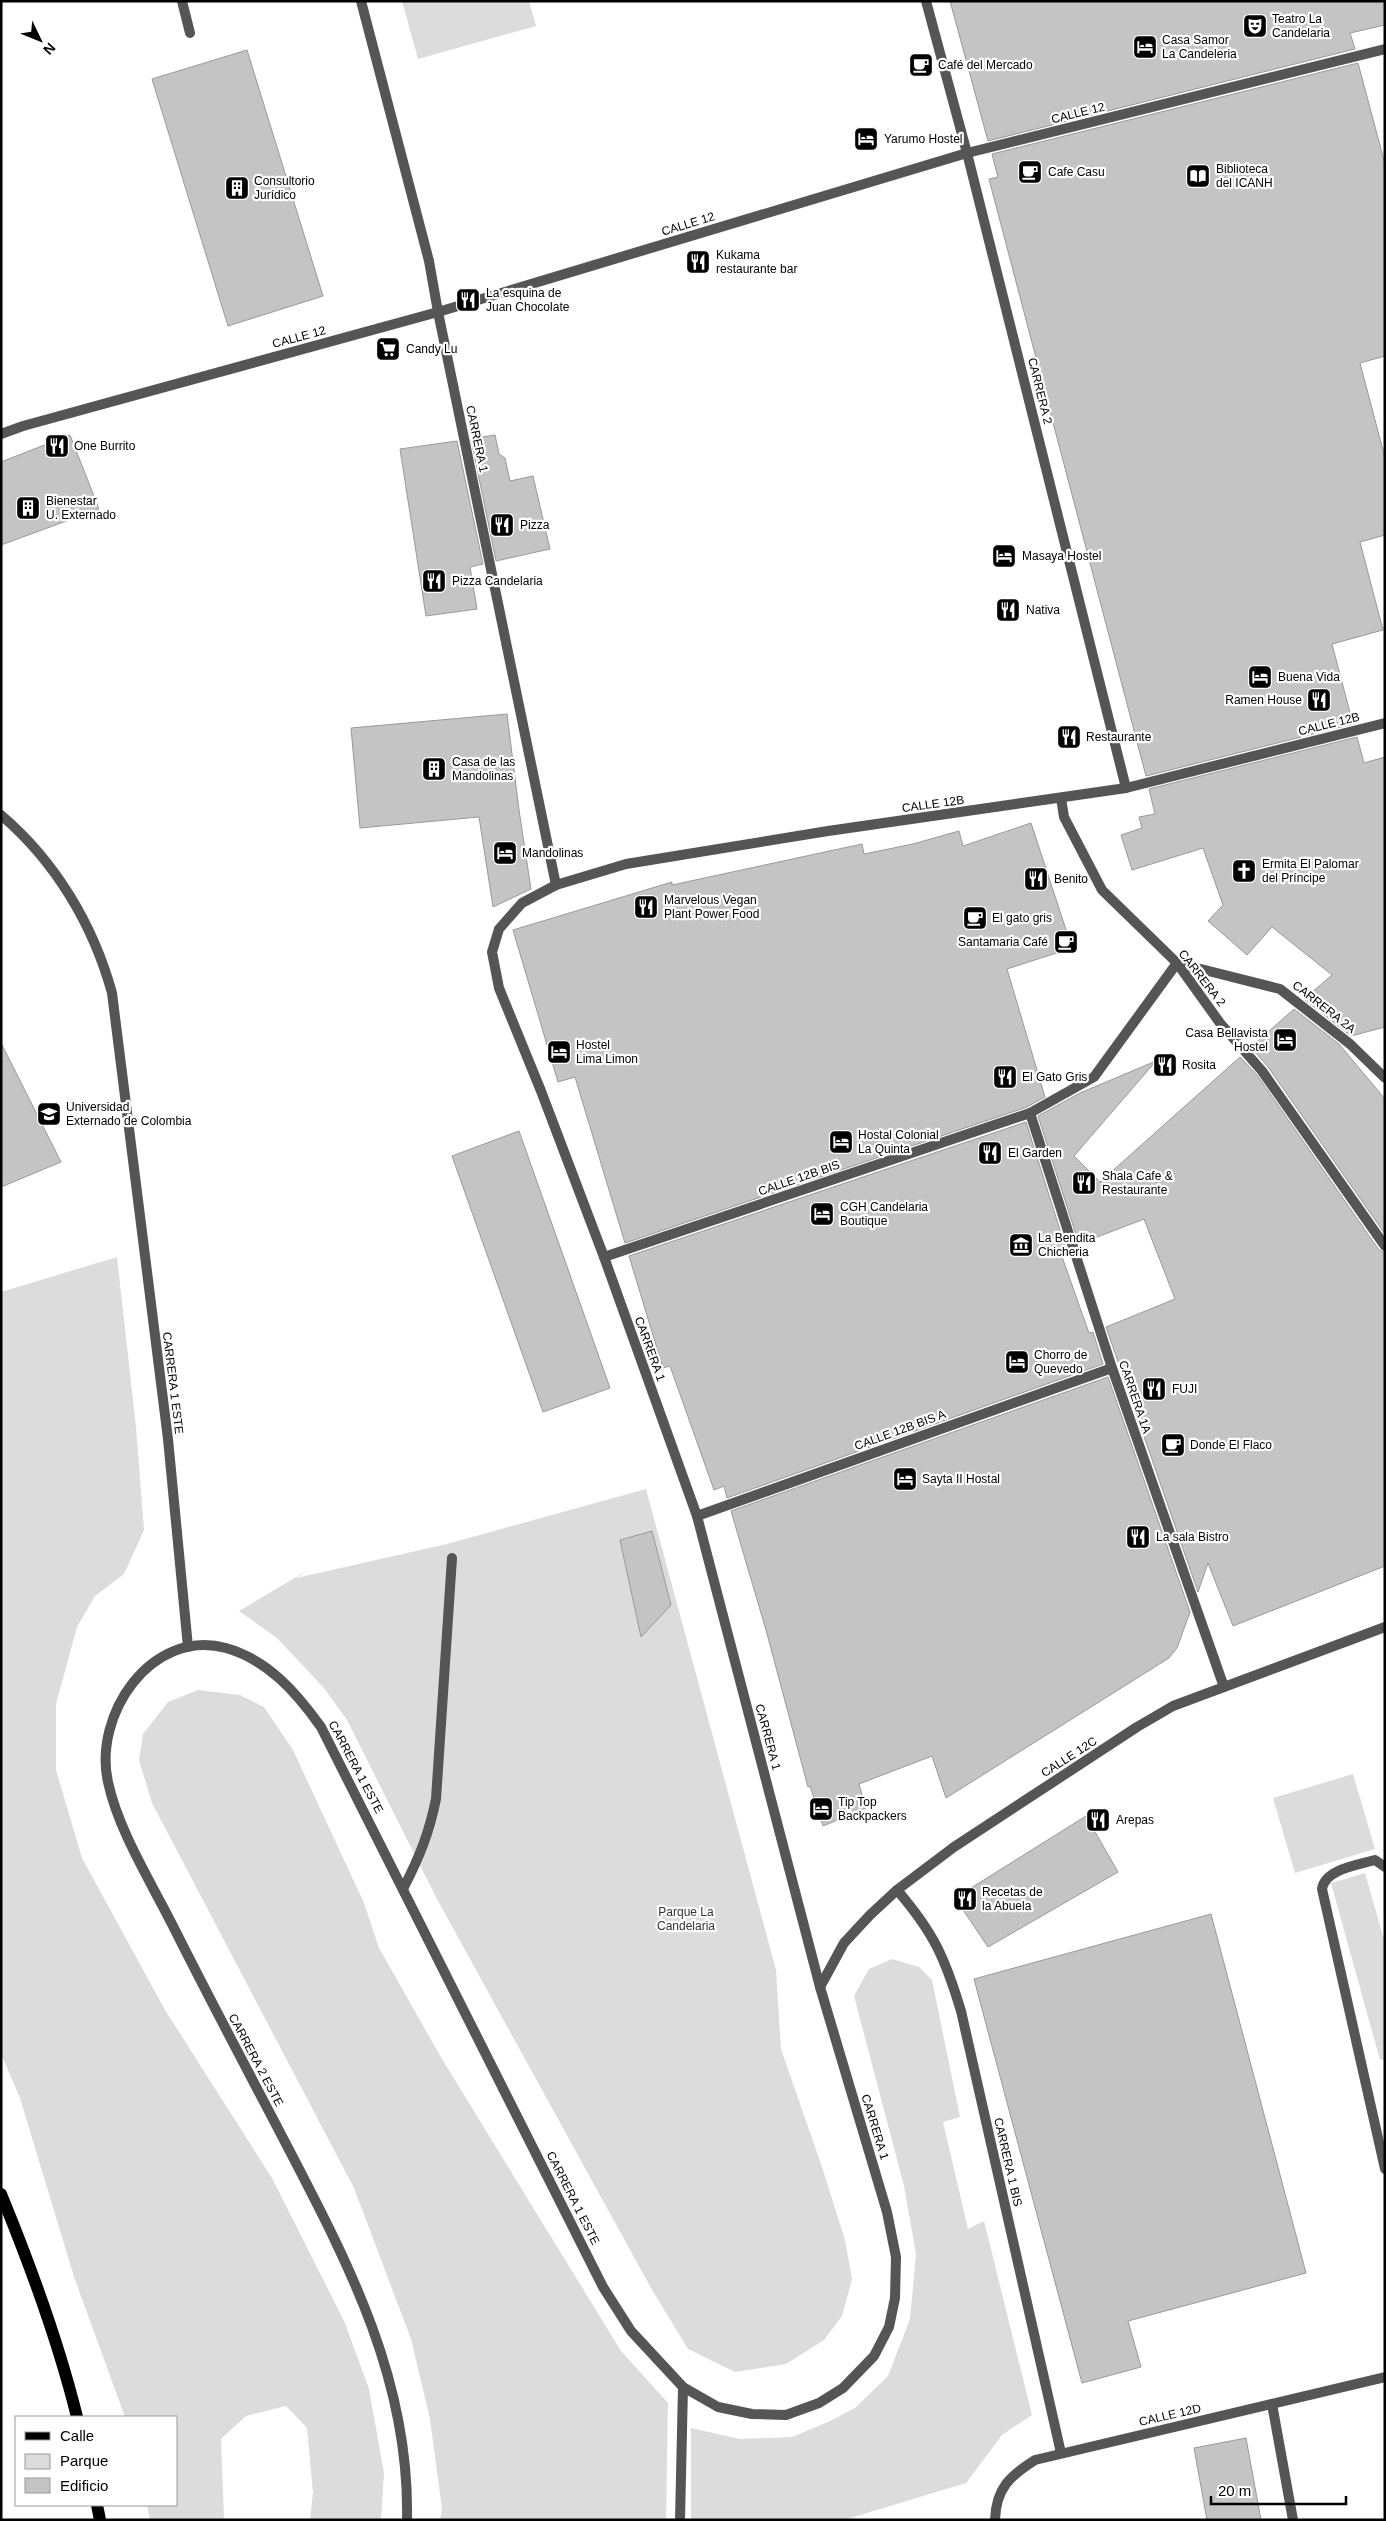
<svg xmlns="http://www.w3.org/2000/svg" width="1386" height="2521" font-family="Helvetica,sans-serif">
  <style>
    .green { fill: #dcdcdc }
    .building { fill: #c4c4c4; stroke: #999 }
    .lines { fill: none; stroke-linecap: round; stroke-linejoin: round }
    .service { stroke: #555; stroke-width: 10 }
    .pedestrian { stroke: #555; stroke-width: 10 }
    .minor { stroke: #555; stroke-width: 10 }
    .primary { stroke: #000; stroke-width: 12 }
    .labels { text-anchor: middle; stroke-width: 4.5; stroke-linejoin: round; paint-order: stroke }
    .poi-label { font-size: 12px; fill: #000; stroke: #fff; text-anchor: start }
    .street-label { font-size: 12px; fill: #000; stroke: #fff }
    .park-label { font-size: 12px; fill: #333; stroke: #fff }
  </style>
  <rect width="100%" height="100%" fill="#fff"/>
  <!-- green -->
  <g class="green">
    <path d="M402 1H529L536 26 418 59Z"/>
    <path d="M117 1257 136 1427 144 1530 124 1574 95 1596 77 1627 56 1704V1770L82 1858 165 2010 272 2178 345 2323 369 2389 384 2473 381 2520H310L313 2493 307 2428 286 2406 246 2416 221 2439 224 2520H150L147 2505H176V2417H125L74 2277 20 2098 1 2054V1292Z"/>
    <path d="M646 1489 776 1970 781 2049 822 2167 845 2240 852 2279 842 2316 824 2340 786 2364 735 2372 688 2349 651 2288 437 1899 347 1720 324 1688 277 1638 239 1611 313 1567 296 1578 447 1544Z"/>
    <path d="M198 1690 240 1695 264 1707 293 1750 364 1903 379 1948 442 2059 621 2351 668 2403 666 2520H440L442 2509 430 2419 411 2339 354 2188 152 1803 139 1760 143 1734 168 1702Z"/>
    <path d="M1353 1774 1375 1849 1295 1873 1273 1798Z"/>
    <path d="M1365 1873 1385 1943V2059L1380 2060 1331 1883Z"/>
    <path d="M892 1959 919 1967 932 1980 960 2117 943 2122 968 2229 984 2221 1032 2415 1002 2435 966 2483 844 2520H691V2428L740 2439 792 2437 830 2421 855 2408 888 2376 910 2319 916 2254 904 2186 854 1996 869 1969Z"/>
  </g>
  <!-- building -->
  <g class="building">
    <path d="M950 1H1385V25L1350 33 1355 49 988 141Z"/>
    <path d="M247 50 323 296 228 326 152 79Z"/>
    <path d="M1358 63 1385 164V356L1360 363 1385 458V535L1360 542 1383 630 1332 644 1353 724 1146 776 989 179 998 177 992 154Z"/>
    <path d="M70 435 99 509 1 545V462Z"/>
    <path d="M495 435 499 454 505 458 510 481 533 476 550 549 496 561 471 439Z"/>
    <path d="M457 441 483 564 470 567 477 609 426 616 400 449Z"/>
    <path d="M507 714 519 810 531 889 493 907 479 817 360 828 351 728Z"/>
    <path d="M1357 737 1364 763 1385 757V1027L1351 1036 1304 999 1332 975 1272 927 1247 955 1208 921 1223 905 1203 848 1132 870 1121 835 1142 828 1139 817 1155 814 1149 789Z"/>
    <path d="M1031 823 1072 948 1007 969 1045 1097 1027 1107 625 1243 575 1077 558 1082 513 930 672 882V885L862 844 864 854 913 844 959 831 963 846Z"/>
    <path d="M1294 1009 1339 1044 1385 1099V1234L1268 1067 1251 1047Z"/>
    <path d="M1 1043 61 1162 1 1187Z"/>
    <path d="M1240 1057 1257 1075 1379 1250 1385 1253V1566L1233 1626 1208 1563 1198 1592 1106 1327 1175 1299 1144 1219 1079 1244 1038 1116 1080 1093 1156 1061 1074 1156 1100 1182Z"/>
    <path d="M1026 1122 1066 1249 1060 1251 1089 1333 1093 1332 1103 1364 727 1498 724 1486 714 1490 670 1366 663 1368 629 1256Z"/>
    <path d="M519 1131 610 1388 543 1412 452 1156Z"/>
    <path d="M1108 1377 1190 1612 1177 1648 1169 1658 946 1798 932 1756 859 1784 866 1808 823 1826 810 1786 808 1787 766 1630 731 1511Z"/>
    <path d="M652 1531 671 1605 641 1637 620 1540Z"/>
    <path d="M1086 1816 1118 1872 988 1947 955 1898Z"/>
    <path d="M1211 1914 1306 2273 1128 2321 1141 2367 1082 2383 974 1979Z"/>
    <path d="M1246 2438 1261 2520H1207L1194 2448Z"/>
  </g>
  <g class="lines">
    <!-- service -->
    <g class="service">
      <path d="M182 1 190 33"/>
      <path d="M1385 1867 1375 1860C1358 1865 1325 1869 1322 1889L1385 2169"/>
      <path d="M404 1887C420 1856 429 1833 436 1799L452 1558"/>
      <path d="M680 2520 683 2387"/>
    </g>
    <!-- pedestrian -->
    <g class="pedestrian">
      <path d="M1061 798 1064 817 1102 890 1177 963 1220 1023 1262 1071 1385 1246"/>
      <path d="M1030 1113 1094 1077 1177 963 1280 989 1350 1044 1385 1078"/>
    </g>
    <!-- minor -->
    <g class="minor">
      <path d="M361 1 429 261 438 312 556 885"/>
      <path d="M926 1 967 153 1126 788"/>
      <path d="M1 434 23 426 438 312 967 153 1385 49"/>
      <path d="M1 815C55 861 93 924 112 993L168 1439 188 1647"/>
      <path d="M604 1257 1030 1113 1112 1368 1224 1687"/>
      <path d="M697 1516 1112 1368"/>
      <path d="M897 1890C934 1933 945 1958 961 2011L1061 2453"/>
      <path d="M820 1987 844 1943 870 1915 897 1890 954 1847 1137 1727 1173 1706 1385 1627"/>
      <path d="M1272 2404 1293 2520"/>
      <path d="M407 2520C410 2379 348 2263 285 2142 248 2071 210 2000 174 1928 152 1884 118 1830 108 1782 93 1715 151 1628 226 1648 268 1660 296 1692 321 1727L603 2287 631 2331 683 2387 718 2407 752 2414 786 2415 819 2403 843 2388 874 2356 889 2327 895 2298 896 2257 887 2212 820 1987 697 1516 604 1257 541 1091 499 988 492 952 499 929 522 903 556 885 626 864 828 831 1126 788 1385 723"/>
      <path d="M995 2520C996 2488 1010 2476 1035 2460L1385 2377"/>
    </g>
    <!-- primary -->
    <g class="primary">
      <path d="M1 2194C31 2267 58 2340 77 2417"/>
      <path d="M97 2505 100 2520"/>
    </g>
  </g>
  <!-- icons -->
  <defs>
    <symbol id="theatre-square" viewBox="-11 -11 22 22"><rect x="-9" y="-9" width="18" height="18" rx="4" fill="#000" stroke="#fff"/><path d="M-5-5.5Q0-4 5-5.5V0Q5 5 0 6Q-5 5-5 0ZM-3.3-2.5H-1v1.5H-3.3ZM1-2.5H3.3v1.5H1ZM-2.8 1Q0 5.5 2.8 1Z" fill="#fff"/></symbol>
    <symbol id="hotel-square" viewBox="-11 -11 22 22"><rect x="-9" y="-9" width="18" height="18" rx="4" fill="#000" stroke="#fff"/><path d="M-6-4.5h1.5V1H6V5H4.5V3h-9V5H-6ZM-4 0a1.8 1.8 0 1 1 3.6 0ZM.5 0V-2.5h3Q6-2.5 6 0Z" fill="#fff"/></symbol>
    <symbol id="cafe-square" viewBox="-11 -11 22 22"><rect x="-9" y="-9" width="18" height="18" rx="4" fill="#000" stroke="#fff"/><path d="M-5.5-4.5H6V0H3Q3 3.5 0 3.5H-2.5Q-5.5 3.5-5.5 0ZM3-3.2v2h1.7v-2ZM-6 4.5H4V6H-6Z" fill="#fff"/></symbol>
    <symbol id="library-square" viewBox="-11 -11 22 22"><rect x="-9" y="-9" width="18" height="18" rx="4" fill="#000" stroke="#fff"/><path d="M-6-4Q-3-5.5-.7-3.5V5Q-3 3-6 4ZM6-4Q3-5.5 .7-3.5V5Q3 3 6 4Z" fill="#fff"/></symbol>
    <symbol id="building-square" viewBox="-11 -11 22 22"><rect x="-9" y="-9" width="18" height="18" rx="4" fill="#000" stroke="#fff"/><path d="M-4-6H4V6H1V3H-1V6H-4ZM-2.5-4.3h1.7v1.8h-1.7ZM.8-4.3h1.7v1.8H.8ZM-2.5-1h1.7V.8h-1.7ZM.8-1h1.7V.8H.8Z" fill="#fff"/></symbol>
    <symbol id="restaurant-square" viewBox="-11 -11 22 22"><rect x="-9" y="-9" width="18" height="18" rx="4" fill="#000" stroke="#fff"/><path d="M-5-6h1v4h1v-4h1v4h1v-4h1v5L-1.5 .5V6h-2V.5L-5-1ZM5-6V6H3V1.5H1.5Q1.5-4 5-6Z" fill="#fff"/></symbol>
    <symbol id="supermarket-square" viewBox="-11 -11 22 22"><rect x="-9" y="-9" width="18" height="18" rx="4" fill="#000" stroke="#fff"/><path d="M-6-5.5h2.5l.6 2H6L4.5 2H-2.5L-4.4-4H-6ZM-1.5 3.2a1.3 1.3 0 1 0 .1 0ZM3 3.2a1.3 1.3 0 1 0 .1 0Z" fill="#fff"/></symbol>
    <symbol id="church-square" viewBox="-11 -11 22 22"><rect x="-9" y="-9" width="18" height="18" rx="4" fill="#000" stroke="#fff"/><path d="M-1.2-6h2.4v3.5h3.3v2.4h-3.3V6h-2.4V-.1h-3.3v-2.4h3.3Z" fill="#fff"/></symbol>
    <symbol id="university-square" viewBox="-11 -11 22 22"><rect x="-9" y="-9" width="18" height="18" rx="4" fill="#000" stroke="#fff"/><path d="M0-5L7-2L0 1L-7-2ZM-4 1L0 2.5L4 1V4Q0 6-4 4Z" fill="#fff"/></symbol>
    <symbol id="museum-square" viewBox="-11 -11 22 22"><rect x="-9" y="-9" width="18" height="18" rx="4" fill="#000" stroke="#fff"/><path d="M0-6L6-3V-2H-6V-3ZM-5-1h2V3h-2ZM-1-1h2V3h-2ZM3-1h2V3H3ZM-6 4H6V6H-6Z" fill="#fff"/></symbol>
  </defs>
  <g fill-rule="evenodd">
    <use href="#theatre-square" x="1241" y="12" width="28" height="28"/>
    <use href="#hotel-square" x="1131" y="33" width="28" height="28"/>
    <use href="#cafe-square" x="907" y="51" width="28" height="28"/>
    <use href="#hotel-square" x="852" y="125" width="28" height="28"/>
    <use href="#cafe-square" x="1016" y="158" width="28" height="28"/>
    <use href="#library-square" x="1184" y="162" width="28" height="28"/>
    <use href="#building-square" x="223" y="174" width="28" height="28"/>
    <use href="#restaurant-square" x="684" y="248" width="28" height="28"/>
    <use href="#restaurant-square" x="454" y="286" width="28" height="28"/>
    <use href="#supermarket-square" x="374" y="335" width="28" height="28"/>
    <use href="#restaurant-square" x="43" y="432" width="28" height="28"/>
    <use href="#building-square" x="14" y="494" width="28" height="28"/>
    <use href="#restaurant-square" x="488" y="511" width="28" height="28"/>
    <use href="#hotel-square" x="990" y="542" width="28" height="28"/>
    <use href="#restaurant-square" x="420" y="567" width="28" height="28"/>
    <use href="#restaurant-square" x="994" y="596" width="28" height="28"/>
    <use href="#hotel-square" x="1246" y="663" width="28" height="28"/>
    <use href="#restaurant-square" x="1305" y="686" width="28" height="28"/>
    <use href="#restaurant-square" x="1055" y="723" width="28" height="28"/>
    <use href="#building-square" x="420" y="755" width="28" height="28"/>
    <use href="#hotel-square" x="491" y="839" width="28" height="28"/>
    <use href="#church-square" x="1230" y="857" width="28" height="28"/>
    <use href="#restaurant-square" x="1022" y="865" width="28" height="28"/>
    <use href="#restaurant-square" x="632" y="893" width="28" height="28"/>
    <use href="#cafe-square" x="961" y="904" width="28" height="28"/>
    <use href="#cafe-square" x="1052" y="928" width="28" height="28"/>
    <use href="#hotel-square" x="1271" y="1026" width="28" height="28"/>
    <use href="#hotel-square" x="545" y="1038" width="28" height="28"/>
    <use href="#restaurant-square" x="1151" y="1051" width="28" height="28"/>
    <use href="#restaurant-square" x="991" y="1063" width="28" height="28"/>
    <use href="#university-square" x="35" y="1100" width="28" height="28"/>
    <use href="#hotel-square" x="827" y="1128" width="28" height="28"/>
    <use href="#restaurant-square" x="976" y="1139" width="28" height="28"/>
    <use href="#restaurant-square" x="1070" y="1169" width="28" height="28"/>
    <use href="#hotel-square" x="808" y="1200" width="28" height="28"/>
    <use href="#museum-square" x="1007" y="1231" width="28" height="28"/>
    <use href="#hotel-square" x="1003" y="1348" width="28" height="28"/>
    <use href="#restaurant-square" x="1140" y="1375" width="28" height="28"/>
    <use href="#cafe-square" x="1159" y="1431" width="28" height="28"/>
    <use href="#hotel-square" x="891" y="1465" width="28" height="28"/>
    <use href="#restaurant-square" x="1124" y="1523" width="28" height="28"/>
    <use href="#hotel-square" x="807" y="1795" width="28" height="28"/>
    <use href="#restaurant-square" x="1084" y="1806" width="28" height="28"/>
    <use href="#restaurant-square" x="951" y="1885" width="28" height="28"/>
  </g>
  <g class="labels">
    <!-- poi labels -->
    <g class="poi-label">
      <text x="1272" y="23">Teatro La<tspan x="1272" dy="14">Candelaria</tspan></text>
      <text x="1162" y="44">Casa Samor<tspan x="1162" dy="14">La Candeleria</tspan></text>
      <text x="938" y="69">Café del Mercado</text>
      <text x="884" y="143">Yarumo Hostel</text>
      <text x="1216" y="173">Biblioteca<tspan x="1216" dy="14">del ICANH</tspan></text>
      <text x="1048" y="176">Cafe Casu</text>
      <text x="254" y="185">Consultorio<tspan x="254" dy="14">Jurídico</tspan></text>
      <text x="716" y="259">Kukama<tspan x="716" dy="14">restaurante bar</tspan></text>
      <text x="486" y="297">La esquina de<tspan x="486" dy="14">Juan Chocolate</tspan></text>
      <text x="406" y="353">Candy Lu</text>
      <text x="74" y="450">One Burrito</text>
      <text x="46" y="505">Bienestar<tspan x="46" dy="14">U. Externado</tspan></text>
      <text x="520" y="529">Pizza</text>
      <text x="1022" y="560">Masaya Hostel</text>
      <text x="452" y="585">Pizza Candelaria</text>
      <text x="1026" y="614">Nativa</text>
      <text x="1278" y="681">Buena Vida</text>
      <text x="1302" y="704" text-anchor="end">Ramen House</text>
      <text x="1086" y="741">Restaurante</text>
      <text x="452" y="766">Casa de las<tspan x="452" dy="14">Mandolinas</tspan></text>
      <text x="522" y="857">Mandolinas</text>
      <text x="1262" y="868">Ermita El Palomar<tspan x="1262" dy="14">del Príncipe</tspan></text>
      <text x="1054" y="883">Benito</text>
      <text x="664" y="904">Marvelous Vegan<tspan x="664" dy="14">Plant Power Food</tspan></text>
      <text x="992" y="922">El gato gris</text>
      <text x="1048" y="946" text-anchor="end">Santamaria Café</text>
      <text x="1268" y="1037" text-anchor="end">Casa Bellavista<tspan x="1268" dy="14">Hostel</tspan></text>
      <text x="576" y="1049">Hostel<tspan x="576" dy="14">Lima Limon</tspan></text>
      <text x="1182" y="1069">Rosita</text>
      <text x="1022" y="1081">El Gato Gris</text>
      <text x="66" y="1111">Universidad<tspan x="66" dy="14">Externado de Colombia</tspan></text>
      <text x="858" y="1139">Hostal Colonial<tspan x="858" dy="14">La Quinta</tspan></text>
      <text x="1008" y="1157">El Garden</text>
      <text x="1102" y="1180">Shala Cafe &amp;<tspan x="1102" dy="14">Restaurante</tspan></text>
      <text x="840" y="1211">CGH Candelaria<tspan x="840" dy="14">Boutique</tspan></text>
      <text x="1038" y="1242">La Bendita<tspan x="1038" dy="14">Chicheria</tspan></text>
      <text x="1034" y="1359">Chorro de<tspan x="1034" dy="14">Quevedo</tspan></text>
      <text x="1172" y="1393">FUJI</text>
      <text x="1190" y="1449">Donde El Flaco</text>
      <text x="922" y="1483">Sayta II Hostal</text>
      <text x="1156" y="1541">La sala Bistro</text>
      <text x="838" y="1806">Tip Top<tspan x="838" dy="14">Backpackers</tspan></text>
      <text x="1116" y="1824">Arepas</text>
      <text x="982" y="1896">Recetas de<tspan x="982" dy="14">la Abuela</tspan></text>
    </g>
    <!-- street labels -->
    <g class="street-label">
      <text transform="translate(1078 113) rotate(-14)" y="4">CALLE 12</text>
      <text transform="translate(688 224) rotate(-17)" y="4">CALLE 12</text>
      <text transform="translate(299 337) rotate(-15)" y="4">CALLE 12</text>
      <text transform="translate(1040 391) rotate(76)" y="4">CARRERA 2</text>
      <text transform="translate(477 439) rotate(78)" y="4">CARRERA 1</text>
      <text transform="translate(1329 724) rotate(-14)" y="4">CALLE 12B</text>
      <text transform="translate(933 804) rotate(-8)" y="4">CALLE 12B</text>
      <text transform="translate(1202 978) rotate(52)" y="4">CARRERA 2</text>
      <text transform="translate(1324 1007) rotate(38)" y="4">CARRERA 2A</text>
      <text transform="translate(799 1178) rotate(-19)" y="4">CALLE 12B BIS</text>
      <text transform="translate(650 1349) rotate(70)" y="4">CARRERA 1</text>
      <text transform="translate(173 1383) rotate(83)" y="4">CARRERA 1 ESTE</text>
      <text transform="translate(1135 1397) rotate(71)" y="4">CARRERA 1A</text>
      <text transform="translate(900 1430) rotate(-20)" y="4">CALLE 12B BIS A</text>
      <text transform="translate(768 1737) rotate(75)" y="4">CARRERA 1</text>
      <text transform="translate(1069 1757) rotate(-33)" y="4">CALLE 12C</text>
      <text transform="translate(356 1767) rotate(62)" y="4">CARRERA 1 ESTE</text>
      <text transform="translate(256 2060) rotate(62)" y="4">CARRERA 2 ESTE</text>
      <text transform="translate(875 2127) rotate(73)" y="4">CARRERA 1</text>
      <text transform="translate(1008 2162) rotate(77)" y="4">CARRERA 1 BIS</text>
      <text transform="translate(573 2198) rotate(63)" y="4">CARRERA 1 ESTE</text>
      <text transform="translate(1170 2415) rotate(-13)" y="4">CALLE 12D</text>
    </g>
    <!-- park labels -->
    <g class="park-label">
      <text x="686" y="1916">Parque La<tspan x="686" dy="14">Candelaria</tspan></text>
    </g>
  </g>
  <!-- border -->
  <rect width="1386" height="2521" fill="none" stroke="#000000" stroke-width="5"/>
  <!-- legend -->
  <rect x="15" y="2416" width="162" height="90" fill="#ffffff" stroke="#999999"/>
  <rect x="25" y="2432" width="25" height="8" fill="#000000" stroke="#999999"/>
  <text x="60" y="2441" font-size="15" fill="#000000">Calle</text>
  <rect x="25" y="2454" width="25" height="15" fill="#dcdcdc" stroke="#999999"/>
  <text x="60" y="2466" font-size="15" fill="#000000">Parque</text>
  <rect x="25" y="2478" width="25" height="15" fill="#c4c4c4" stroke="#999999"/>
  <text x="60" y="2491" font-size="15" fill="#000000">Edificio</text>
  <!-- north arrow -->
  <g transform="translate(40 40) rotate(133)" stroke="#ffffff" stroke-width="4" paint-order="stroke">
  <path d="M0-4L9 19L0 12L-9 19Z" fill="#000000"/>
  <text y="-8" font-size="14" font-weight="bold" text-anchor="middle" fill="#000000">N</text>
  </g>
  <!-- scale -->
  <path d="M1211 2496v8h135v-8" fill="none" stroke="#000000" stroke-width="2.5"/>
  <text x="1218" y="2496" font-size="15" fill="#000000" stroke="#ffffff" stroke-width="4" paint-order="stroke">20 m</text>
</svg>
